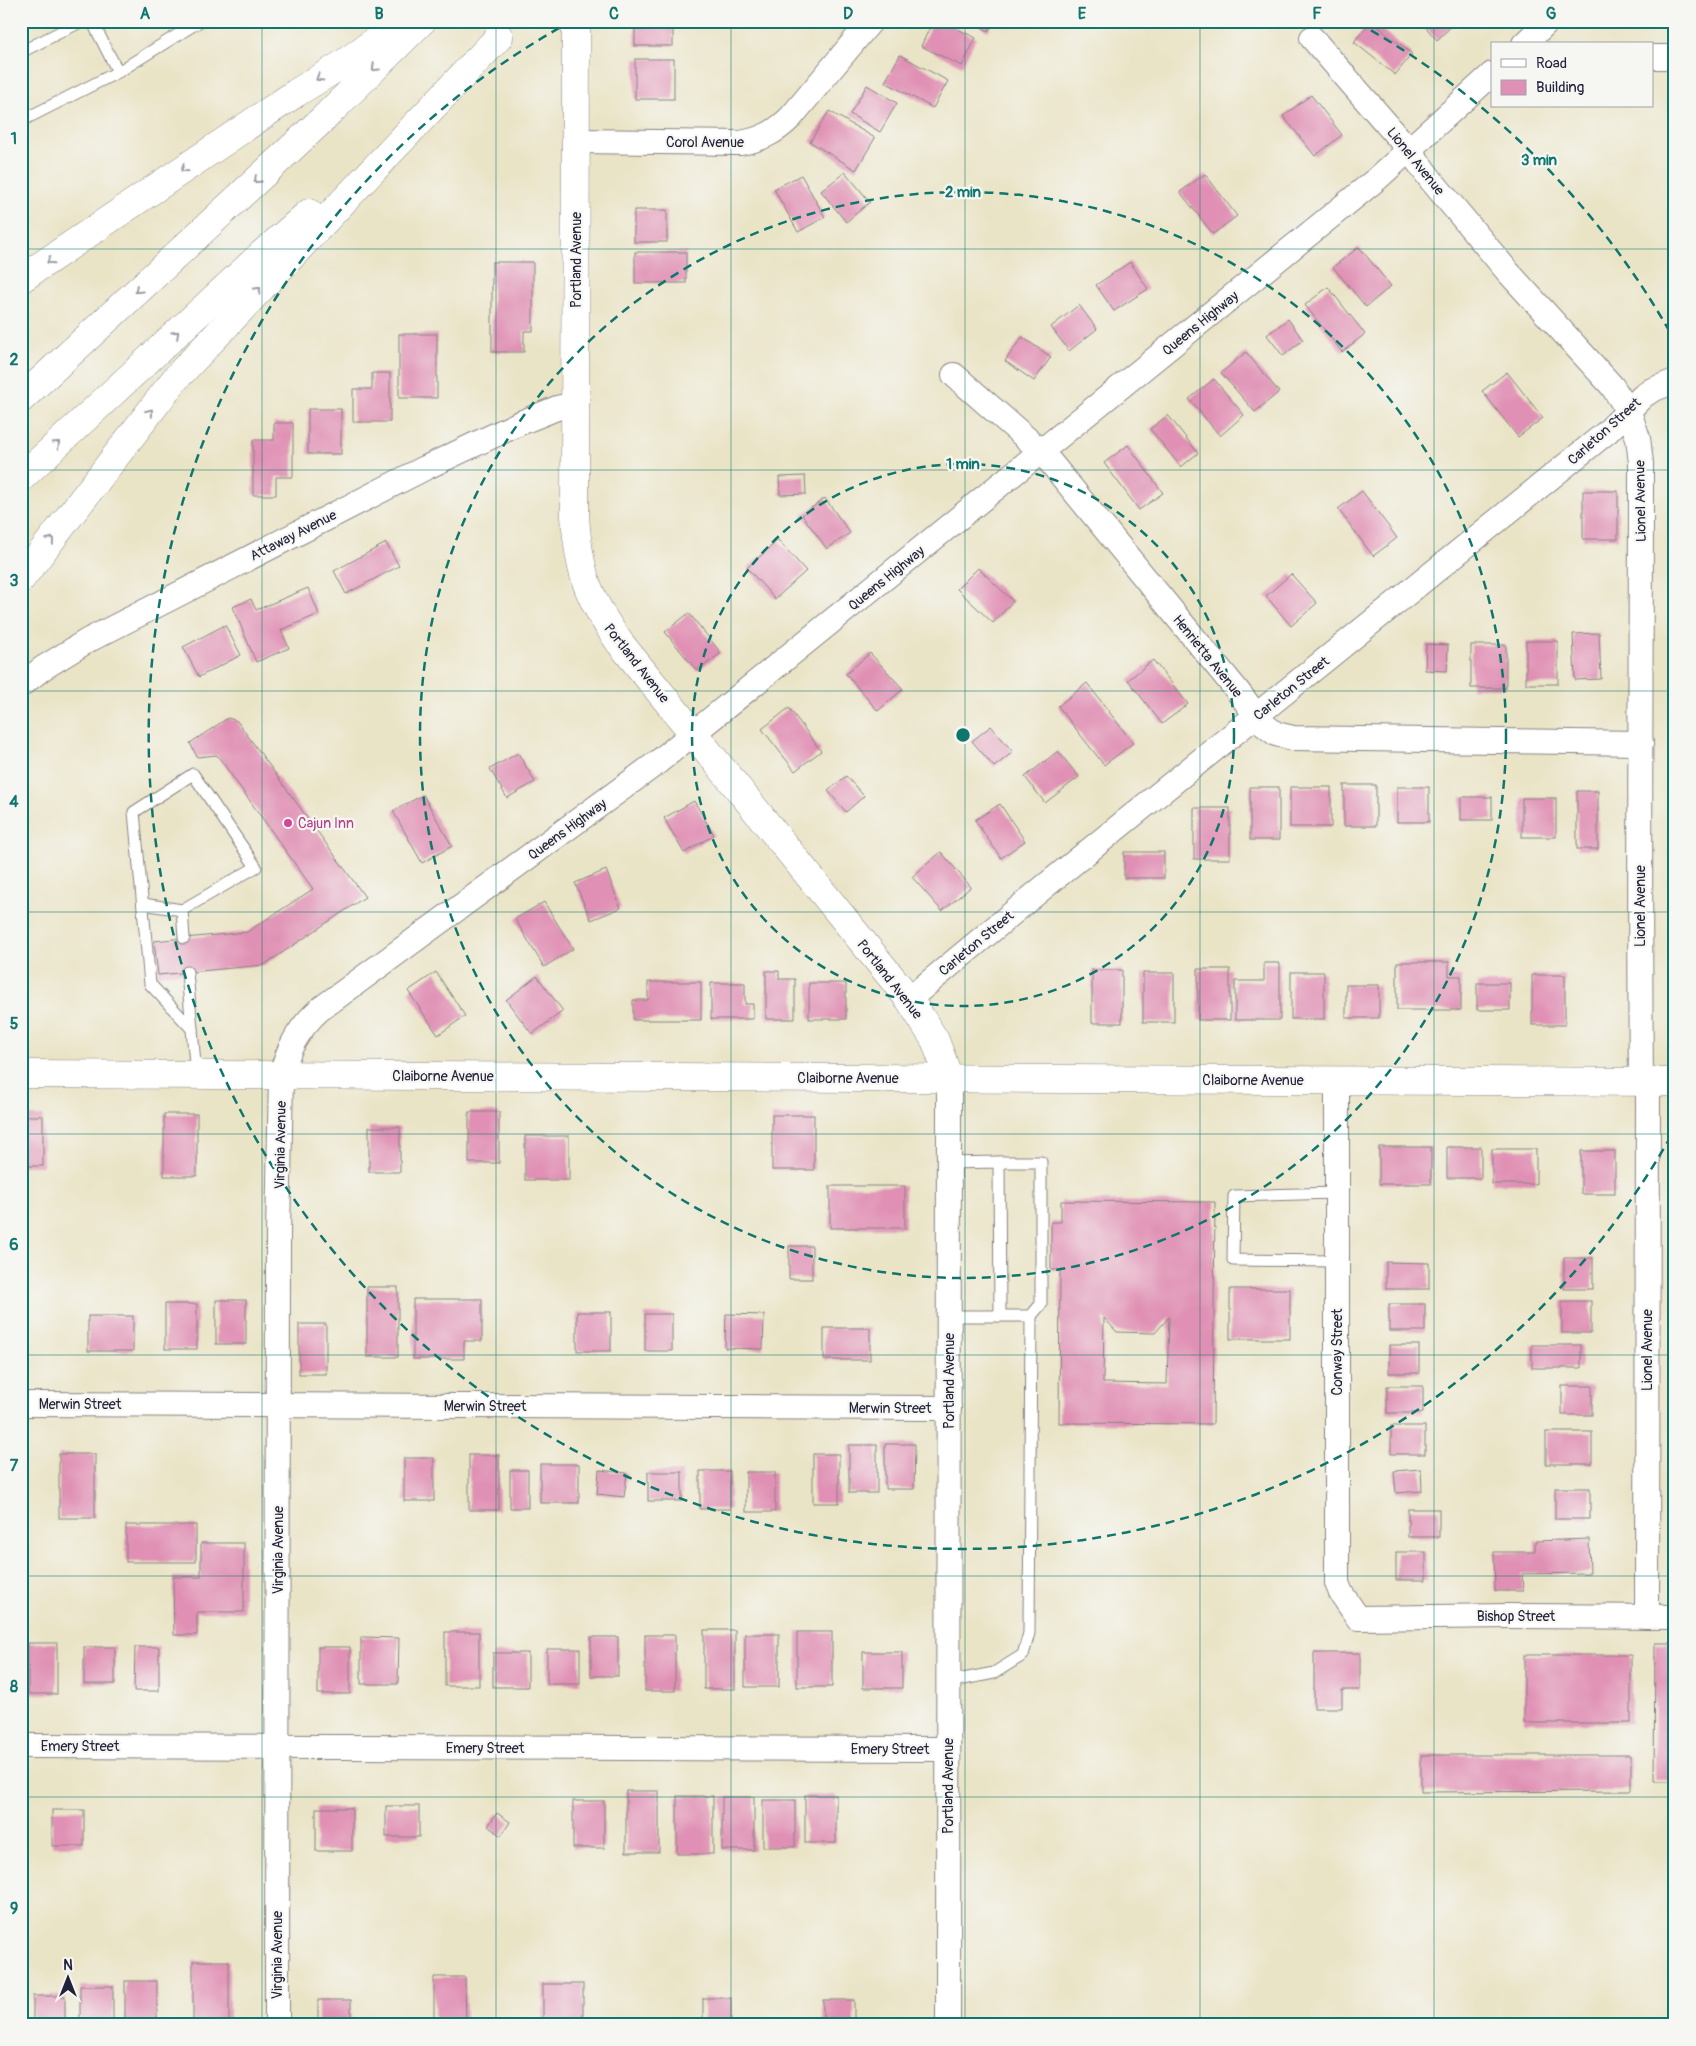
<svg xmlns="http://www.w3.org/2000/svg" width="1696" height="2046" font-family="Pangolin,sans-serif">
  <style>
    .building { fill: #e090b4; fill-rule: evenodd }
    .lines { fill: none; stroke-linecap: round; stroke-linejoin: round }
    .lane-casing { stroke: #868381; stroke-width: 13 }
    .street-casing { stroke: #868381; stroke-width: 26 }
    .secondary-casing { stroke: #868381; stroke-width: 29 }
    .highway-casing { stroke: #868381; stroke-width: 29 }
    .lane { stroke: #fff; stroke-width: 11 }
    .street { stroke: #fff; stroke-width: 24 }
    .secondary { stroke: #fff; stroke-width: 28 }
    .highway { stroke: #fff; stroke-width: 28 }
    .oneway { stroke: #9c9ca7 }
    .grid { fill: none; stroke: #0f766e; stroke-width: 1; stroke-opacity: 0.55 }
    .ring { fill: none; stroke: #0f766e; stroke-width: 2.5; stroke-dasharray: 9 6 }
    .hotel-dot { fill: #d1479c; stroke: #f6f6f2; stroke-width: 2 }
    .labels { text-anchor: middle; stroke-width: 4.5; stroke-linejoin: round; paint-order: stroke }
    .street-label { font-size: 14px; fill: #22223b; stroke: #f6f6f2 }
    .hotel-label { font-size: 14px; fill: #b23c85; stroke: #f6f6f2; text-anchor: start }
    .centre { fill: #0f766e; stroke: #f6f6f2; stroke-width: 2.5 }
    .ring-label { font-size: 15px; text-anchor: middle; font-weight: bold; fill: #0f766e; stroke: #f6f6f2; stroke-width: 4.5; stroke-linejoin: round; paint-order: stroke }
    .neatline { fill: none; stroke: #0f766e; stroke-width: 2 }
    .grid-label { font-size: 16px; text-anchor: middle; font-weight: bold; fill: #0f766e }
  </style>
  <rect width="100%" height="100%" fill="#f6f6f2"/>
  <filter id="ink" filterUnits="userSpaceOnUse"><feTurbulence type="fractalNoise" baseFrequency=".02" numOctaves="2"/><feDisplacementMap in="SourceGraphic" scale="10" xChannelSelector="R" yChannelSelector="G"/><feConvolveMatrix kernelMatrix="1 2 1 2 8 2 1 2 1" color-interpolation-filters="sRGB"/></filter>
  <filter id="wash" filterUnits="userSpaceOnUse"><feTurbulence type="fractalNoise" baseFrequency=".0096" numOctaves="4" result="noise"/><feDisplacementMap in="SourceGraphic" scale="20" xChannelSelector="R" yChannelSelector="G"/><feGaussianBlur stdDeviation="1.12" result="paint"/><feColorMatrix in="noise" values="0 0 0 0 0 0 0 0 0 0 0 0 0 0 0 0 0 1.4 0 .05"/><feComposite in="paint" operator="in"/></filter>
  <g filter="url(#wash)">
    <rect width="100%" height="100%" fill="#eae4c7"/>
    <g id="blocks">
      <!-- building -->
      <g class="building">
        <rect x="635" y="21" width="38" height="25"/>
        <path d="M933 21H941L976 38 962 66 921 46Z"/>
        <path d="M972 21H994L988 31Z"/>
        <path d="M1371 21 1412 54 1395 75 1354 42Z"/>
        <path d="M1420 21H1457L1437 40Z"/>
        <path d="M900 55 948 81 933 108 885 82Z"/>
        <rect x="635" y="59" width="39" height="40"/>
        <path d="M867 85 897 103 880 132 850 114Z"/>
        <path d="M1311 95 1342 135 1315 156 1283 116Z"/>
        <path d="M829 111 875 138 856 170 810 142Z"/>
        <path d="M845 172 870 202 846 222 821 191Z"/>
        <path d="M1205 174 1237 216 1213 234 1180 192Z"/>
        <path d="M801 175 825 217 798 232 774 189Z"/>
        <rect x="634" y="210" width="33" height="32"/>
        <path d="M1359 247 1391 286 1366 307 1333 267Z"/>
        <rect x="635" y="252" width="51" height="31"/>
        <path d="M492 262H533V331H524V352H492Z"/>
        <path d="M1130 262 1148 289 1114 311 1096 285Z"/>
        <path d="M1328 287 1365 334 1342 352 1305 305Z"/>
        <path d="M1079 305 1097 329 1069 351 1051 327Z"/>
        <path d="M1288 319 1303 340 1283 356 1267 335Z"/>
        <rect x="399" y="334" width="38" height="64"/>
        <path d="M1022 337 1051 357 1034 381 1005 361Z"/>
        <path d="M1246 352 1279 392 1255 412 1221 373Z"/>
        <path d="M1507 372 1543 418 1518 437 1482 391Z"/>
        <path d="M372 373H390V422H353V389H372Z"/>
        <path d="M1214 379 1244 415 1220 436 1189 399Z"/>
        <rect x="308" y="409" width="33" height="45"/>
        <path d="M1168 415 1198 453 1181 467 1150 429Z"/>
        <path d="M274 423H293V477H276V495H253V440H274Z"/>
        <path d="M1128 445 1163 493 1139 510 1104 463Z"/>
        <path d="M1675 469V482L1669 479Z"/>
        <path d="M805 476 806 494 780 495 779 477Z"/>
        <path d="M1362 491 1397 538 1373 556 1338 509Z"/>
        <rect x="1583" y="491" width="35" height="48"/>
        <path d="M825 498 850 533 827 549 802 515Z"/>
        <path d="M778 540 806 571 775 599 747 568Z"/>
        <path d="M386 543 399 566 346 594 334 571Z"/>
        <path d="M978 568 1013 601 993 623 957 589Z"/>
        <path d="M1291 574 1317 603 1291 626 1266 596Z"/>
        <path d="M308 588 319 614 281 630 289 648 256 662 233 607 251 599 256 610Z"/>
        <path d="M689 613 721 653 697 671 665 632Z"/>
        <path d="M1675 624V638L1668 627Z"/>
        <path d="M225 625 241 655 199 677 183 647Z"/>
        <path d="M1599 633 1601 679 1575 680 1573 634Z"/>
        <rect x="1526" y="641" width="32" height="43"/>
        <path d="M1426 644 1448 645 1447 671 1425 670Z"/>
        <rect x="1471" y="645" width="35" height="43"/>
        <path d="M870 653 903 689 878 711 846 674Z"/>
        <path d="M1153 660 1188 704 1162 724 1128 680Z"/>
        <path d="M1087 683 1133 743 1104 765 1058 706Z"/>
        <path d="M789 708 821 751 795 771 762 729Z"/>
        <path d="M228 718 237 721 365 897 264 965 158 975 154 941 247 932 313 889 217 755 197 757 190 743Z"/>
        <path d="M991 726 1013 752 994 767 972 741Z"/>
        <path d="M1058 751 1079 777 1045 803 1025 777Z"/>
        <path d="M518 753 535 782 507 798 490 769Z"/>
        <path d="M846 776 864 796 846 812 828 791Z"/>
        <rect x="1344" y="785" width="32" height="41"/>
        <rect x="1250" y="787" width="29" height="53"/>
        <rect x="1290" y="787" width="41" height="40"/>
        <rect x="1397" y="787" width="32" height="35"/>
        <rect x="1577" y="791" width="21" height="58"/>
        <path d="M423 795 452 846 422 863 393 811Z"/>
        <rect x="1461" y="797" width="31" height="23"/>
        <rect x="1522" y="798" width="34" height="39"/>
        <path d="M694 801 714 835 684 853 664 818Z"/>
        <path d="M1000 804 1025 841 1001 858 975 820Z"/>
        <rect x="1194" y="808" width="36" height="51"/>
        <path d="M941 852 971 887 942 911 912 877Z"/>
        <rect x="1124" y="852" width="40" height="26"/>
        <path d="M606 870 621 908 591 920 575 883Z"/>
        <path d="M544 902 573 949 544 967 515 919Z"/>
        <path d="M1397 962H1449V976H1461V1010H1397Z"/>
        <path d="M1264 963H1280V1020H1235V981H1264Z"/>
        <rect x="1198" y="969" width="32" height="51"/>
        <rect x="1092" y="970" width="30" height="53"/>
        <path d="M766 971H779V979H795V1019H766Z"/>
        <path d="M436 972 465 1016 438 1035 408 991Z"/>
        <rect x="1291" y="972" width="33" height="47"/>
        <rect x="1143" y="973" width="31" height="49"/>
        <rect x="1532" y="975" width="33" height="50"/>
        <path d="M537 976 563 1011 532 1034 506 1000Z"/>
        <path d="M648 982H701V1020H633V1000H648Z"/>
        <path d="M711 983H745V1004H753V1019H711Z"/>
        <rect x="809" y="983" width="37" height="36"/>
        <rect x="1477" y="983" width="33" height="27"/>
        <rect x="1346" y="985" width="33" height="33"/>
        <rect x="469" y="1112" width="30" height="51"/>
        <rect x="164" y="1114" width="33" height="62"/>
        <rect x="772" y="1115" width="42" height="55"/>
        <rect x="21" y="1116" width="22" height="50"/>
        <rect x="369" y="1127" width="31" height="45"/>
        <rect x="525" y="1136" width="44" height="44"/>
        <rect x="1379" y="1147" width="52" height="37"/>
        <rect x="1447" y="1147" width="34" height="31"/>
        <rect x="1492" y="1149" width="44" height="35"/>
        <rect x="1581" y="1151" width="34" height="43"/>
        <rect x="830" y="1186" width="75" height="42"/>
        <path d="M1061 1201 1215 1202 1213 1424 1059 1423 1060 1270H1051V1222H1061ZM1169 1317 1167 1384 1103 1383 1104 1318 1117 1332 1155 1333Z"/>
        <rect x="789" y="1246" width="23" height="33"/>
        <rect x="1564" y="1258" width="29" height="31"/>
        <path d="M1386 1262 1429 1263V1289H1386Z"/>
        <rect x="367" y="1287" width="31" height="70"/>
        <rect x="1230" y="1289" width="60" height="50"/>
        <path d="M413 1299H482V1341H464V1359H413Z"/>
        <rect x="216" y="1300" width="30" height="44"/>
        <rect x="1562" y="1301" width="29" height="32"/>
        <rect x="165" y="1304" width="32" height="45"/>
        <rect x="1389" y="1304" width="36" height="27"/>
        <rect x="577" y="1312" width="34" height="39"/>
        <rect x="645" y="1314" width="27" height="37"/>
        <path d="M726 1314 764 1315 763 1349 725 1348Z"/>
        <rect x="88" y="1316" width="45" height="35"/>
        <rect x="299" y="1324" width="27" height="50"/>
        <rect x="824" y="1328" width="46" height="32"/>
        <rect x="1389" y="1345" width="30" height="28"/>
        <rect x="1532" y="1345" width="49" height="23"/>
        <rect x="1387" y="1386" width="36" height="27"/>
        <rect x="1562" y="1386" width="30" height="29"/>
        <rect x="1391" y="1426" width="34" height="28"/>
        <rect x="1546" y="1432" width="46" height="32"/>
        <path d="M885 1444H915L914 1489H885Z"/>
        <rect x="849" y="1445" width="28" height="48"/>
        <rect x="59" y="1454" width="36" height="64"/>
        <rect x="813" y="1454" width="26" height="49"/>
        <rect x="469" y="1455" width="30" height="55"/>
        <rect x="404" y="1458" width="30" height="43"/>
        <rect x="540" y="1464" width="39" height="39"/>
        <path d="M1421 1469 1422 1491 1396 1493 1394 1471Z"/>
        <rect x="510" y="1470" width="18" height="38"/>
        <path d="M599 1470 627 1473 624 1497 597 1494Z"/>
        <rect x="700" y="1471" width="30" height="38"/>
        <rect x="648" y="1472" width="34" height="29"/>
        <rect x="746" y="1472" width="29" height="40"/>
        <rect x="1555" y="1488" width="35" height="31"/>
        <rect x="1408" y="1509" width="31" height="28"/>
        <rect x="126" y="1525" width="70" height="37"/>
        <path d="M1589 1539 1590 1573 1522 1574 1523 1591H1495L1494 1552H1535V1541Z"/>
        <path d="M201 1543H244V1612H197V1635H174L173 1577H201Z"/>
        <rect x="1396" y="1552" width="30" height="28"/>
        <rect x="704" y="1630" width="31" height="59"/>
        <rect x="445" y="1632" width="34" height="54"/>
        <rect x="797" y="1632" width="35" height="55"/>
        <rect x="745" y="1634" width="34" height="53"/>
        <rect x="645" y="1635" width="30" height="56"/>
        <path d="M361 1637 399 1638 398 1684H361Z"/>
        <rect x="591" y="1637" width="27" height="39"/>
        <rect x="28" y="1643" width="29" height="51"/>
        <path d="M1655 1643H1675V1781H1654Z"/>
        <rect x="84" y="1647" width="31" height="37"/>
        <path d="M135 1647H159V1691H134Z"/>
        <rect x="318" y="1647" width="32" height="47"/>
        <rect x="547" y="1649" width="33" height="35"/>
        <rect x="863" y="1652" width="39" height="36"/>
        <rect x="493" y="1653" width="35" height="34"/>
        <path d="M1314 1653H1360V1690H1342V1708H1314Z"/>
        <rect x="1524" y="1655" width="107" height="68"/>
        <path d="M1421 1755H1631V1791L1421 1792Z"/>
        <rect x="626" y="1791" width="33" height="61"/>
        <rect x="805" y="1795" width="31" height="48"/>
        <rect x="677" y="1796" width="36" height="58"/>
        <rect x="722" y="1797" width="32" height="53"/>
        <rect x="763" y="1800" width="32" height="47"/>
        <rect x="573" y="1801" width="31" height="47"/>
        <rect x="386" y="1806" width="33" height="31"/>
        <rect x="316" y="1808" width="36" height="43"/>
        <rect x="52" y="1810" width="32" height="36"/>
        <path d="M497 1813 510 1822 501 1836 488 1826Z"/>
        <rect x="193" y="1961" width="36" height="64"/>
        <path d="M434 1977H465L466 2025H434Z"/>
        <rect x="125" y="1981" width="32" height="44"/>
        <rect x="543" y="1984" width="40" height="41"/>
        <rect x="80" y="1986" width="33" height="39"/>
        <rect x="33" y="1996" width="32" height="29"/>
        <rect x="703" y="1998" width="28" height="27"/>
        <rect x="318" y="2000" width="33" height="25"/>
        <rect x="823" y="2000" width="31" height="25"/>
      </g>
    </g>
  </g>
  <g filter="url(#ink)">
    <use href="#blocks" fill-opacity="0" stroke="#868381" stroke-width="1"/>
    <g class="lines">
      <defs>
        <g id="lane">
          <path d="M92 21 118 72 200 21"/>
          <path d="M21 52 82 21"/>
          <path d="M21 121 118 72"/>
          <path d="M143 904 182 910"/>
          <path d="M184 938 182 910 256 867 193 774 134 812 150 984 192 1029"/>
          <path d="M187 972 196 1075"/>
          <path d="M999 1162H1041V1304L1031 1316"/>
          <path d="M949 1163 999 1162 1000 1316"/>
          <path d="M1336 1193 1234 1196 1233 1260 1337 1261"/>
          <path d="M948 1682 994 1673 1023 1655 1029 1633 1031 1316H949"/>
        </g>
        <g id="street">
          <path d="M1312 38 1410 151 1431 180 1508 272 1612 386 1629 412 1638 438 1641 463C1641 669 1639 876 1641 1083"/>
          <path d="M1524 44 1548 21"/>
          <path d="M1652 57H1675"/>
          <path d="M576 141 740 143C761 140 776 132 791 117L871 21"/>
          <path d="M954 375 1042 452 1236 689 1263 724 1276 734 1293 738 1641 743"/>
          <path d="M21 685 43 668 87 641 425 468 520 423 557 408 575 404"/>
          <path d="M909 999 1044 887 1607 432 1643 396 1652 390 1675 381"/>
          <path d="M1337 1080V1583L1341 1593 1358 1618 1509 1616 1675 1617"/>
          <path d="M21 1404 949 1408"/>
          <path d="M1647 1617 1648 1083"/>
          <path d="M21 1746 948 1749"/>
          <path d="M277 2025 278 1236 281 1075C288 1049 298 1029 319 1010L658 762 1378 178 1492 74"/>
          <path d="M948 2025 949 1078"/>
        </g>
        <g id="secondary">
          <path d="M576 21 575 516C579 572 587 597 620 643L909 999 935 1040 949 1078"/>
          <path d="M21 1074 1675 1082"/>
        </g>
        <g id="highway">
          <path d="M21 279 296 93 343 64 403 21"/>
          <path d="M21 399 324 118 422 21"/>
          <path d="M21 478 262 254 309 213"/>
          <path d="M21 579 176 378 499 37"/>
        </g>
      </defs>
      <!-- lane casing -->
      <use href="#lane" class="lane-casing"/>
      <!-- street casing -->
      <use href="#street" class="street-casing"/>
      <!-- secondary casing -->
      <use href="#secondary" class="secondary-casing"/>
      <!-- highway casing -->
      <use href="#highway" class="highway-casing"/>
      <!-- lane -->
      <use href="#lane" class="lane"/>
      <!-- street -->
      <use href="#street" class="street"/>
      <!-- secondary -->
      <use href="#secondary" class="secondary"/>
      <!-- highway -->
      <use href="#highway" class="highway"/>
    </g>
    <!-- one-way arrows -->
    <defs><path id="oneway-chevron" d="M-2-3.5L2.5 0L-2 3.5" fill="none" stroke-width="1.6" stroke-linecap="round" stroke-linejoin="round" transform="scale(1.25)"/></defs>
    <g class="oneway">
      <use href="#oneway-chevron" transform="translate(375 68) rotate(136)"/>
      <use href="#oneway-chevron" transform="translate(319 78) rotate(148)"/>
      <use href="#oneway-chevron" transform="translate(184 169) rotate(146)"/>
      <use href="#oneway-chevron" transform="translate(257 180) rotate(137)"/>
      <use href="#oneway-chevron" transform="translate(50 261) rotate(147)"/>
      <use href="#oneway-chevron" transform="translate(138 290) rotate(137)"/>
      <use href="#oneway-chevron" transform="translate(258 290) rotate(-47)"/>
      <use href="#oneway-chevron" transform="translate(176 334) rotate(-43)"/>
      <use href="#oneway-chevron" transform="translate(150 412) rotate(-52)"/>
      <use href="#oneway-chevron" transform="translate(57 444) rotate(-43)"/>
      <use href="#oneway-chevron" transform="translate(51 540) rotate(-52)"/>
    </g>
  </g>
  <!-- grid -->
  <path class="grid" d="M262 21V2025M496 21V2025M731 21V2025M965 21V2025M1200 21V2025M1434 21V2025M21 249H1675M21 470H1675M21 691H1675M21 912H1675M21 1134H1675M21 1355H1675M21 1576H1675M21 1797H1675"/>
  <!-- distance rings -->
  <g class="ring">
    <circle cx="963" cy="735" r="271"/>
    <circle cx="963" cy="735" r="543"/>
    <path d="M1671 1136A814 814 0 1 1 568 23M1358 23A814 814 0 0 1 1671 334"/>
  </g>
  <!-- markers -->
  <circle class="hotel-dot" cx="288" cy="823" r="5"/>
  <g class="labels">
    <!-- street labels -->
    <g class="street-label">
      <text x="705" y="147">Corol Avenue</text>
      <text transform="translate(1416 161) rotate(51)" y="5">Lionel Avenue</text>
      <text transform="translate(576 260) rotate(-90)" y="5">Portland Avenue</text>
      <text transform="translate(1200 323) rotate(-39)" y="5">Queens Highway</text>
      <text transform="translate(1604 431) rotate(-42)" y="5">Carleton Street</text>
      <text transform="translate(1640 501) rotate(-91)" y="5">Lionel Avenue</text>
      <text transform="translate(293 535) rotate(-27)" y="5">Attaway Avenue</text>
      <text transform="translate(886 578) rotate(-39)" y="5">Queens Highway</text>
      <text transform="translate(1208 656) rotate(51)" y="5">Henrietta Avenue</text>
      <text transform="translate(637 663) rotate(52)" y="5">Portland Avenue</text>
      <text transform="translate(1291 688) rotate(-39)" y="5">Carleton Street</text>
      <text transform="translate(567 829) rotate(-36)" y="5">Queens Highway</text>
      <text transform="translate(1640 906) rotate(-90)" y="5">Lionel Avenue</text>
      <text transform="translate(976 943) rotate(-40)" y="5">Carleton Street</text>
      <text transform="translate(890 979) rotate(52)" y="5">Portland Avenue</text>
      <text x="443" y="1081">Claiborne Avenue</text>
      <text x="848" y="1083">Claiborne Avenue</text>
      <text x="1253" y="1085">Claiborne Avenue</text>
      <text transform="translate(280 1145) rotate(-89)" y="5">Virginia Avenue</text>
      <text transform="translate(1647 1350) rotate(-90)" y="5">Lionel Avenue</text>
      <text transform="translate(1337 1352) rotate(-90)" y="5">Conway Street</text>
      <text transform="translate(949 1381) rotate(-90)" y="5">Portland Avenue</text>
      <text x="80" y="1409">Merwin Street</text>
      <text x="485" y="1411">Merwin Street</text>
      <text x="890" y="1413">Merwin Street</text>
      <text transform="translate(278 1550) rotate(-90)" y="5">Virginia Avenue</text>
      <text x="1516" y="1621">Bishop Street</text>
      <text x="80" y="1751">Emery Street</text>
      <text x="485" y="1753">Emery Street</text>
      <text x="890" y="1754">Emery Street</text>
      <text transform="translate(948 1786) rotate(-90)" y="5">Portland Avenue</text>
      <text transform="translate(277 1955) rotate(-90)" y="5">Virginia Avenue</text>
    </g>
    <!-- hotel labels -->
    <g class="hotel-label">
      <text x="298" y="828">Cajun Inn</text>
    </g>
  </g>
  <circle cx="963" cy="735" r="8" class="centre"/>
  <g class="ring-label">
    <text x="1539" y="165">3 min</text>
    <text x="963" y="197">2 min</text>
    <text x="963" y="469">1 min</text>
  </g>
  <!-- margin -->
  <rect width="1696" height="2046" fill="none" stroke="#f6f6f2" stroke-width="55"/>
  <!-- legend -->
  <rect x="1491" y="42" width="162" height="65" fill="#f6f6f2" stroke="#a1a1a9"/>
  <rect x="1501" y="59" width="25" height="8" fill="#ffffff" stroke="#a1a1a9"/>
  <text x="1536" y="68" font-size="15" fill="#22223b">Road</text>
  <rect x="1501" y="80" width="25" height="15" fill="#e090b4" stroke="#a1a1a9"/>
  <text x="1536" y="92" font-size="15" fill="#22223b">Building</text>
  <!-- north arrow -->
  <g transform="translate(68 1978)" stroke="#f6f6f2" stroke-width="4" paint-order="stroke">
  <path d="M0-4L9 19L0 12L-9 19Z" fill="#22223b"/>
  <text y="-8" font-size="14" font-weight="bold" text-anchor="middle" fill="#22223b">N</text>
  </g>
  <rect x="28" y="28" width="1640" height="1990" class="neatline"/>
  <g class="grid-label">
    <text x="145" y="19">A</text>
    <text x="379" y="19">B</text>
    <text x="614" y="19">C</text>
    <text x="848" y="19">D</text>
    <text x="1082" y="19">E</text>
    <text x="1317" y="19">F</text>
    <text x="1551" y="19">G</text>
    <text x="14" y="144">1</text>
    <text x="14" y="365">2</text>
    <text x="14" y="586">3</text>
    <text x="14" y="807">4</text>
    <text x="14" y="1029">5</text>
    <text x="14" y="1250">6</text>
    <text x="14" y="1471">7</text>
    <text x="14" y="1692">8</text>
    <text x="14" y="1914">9</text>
  </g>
</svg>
